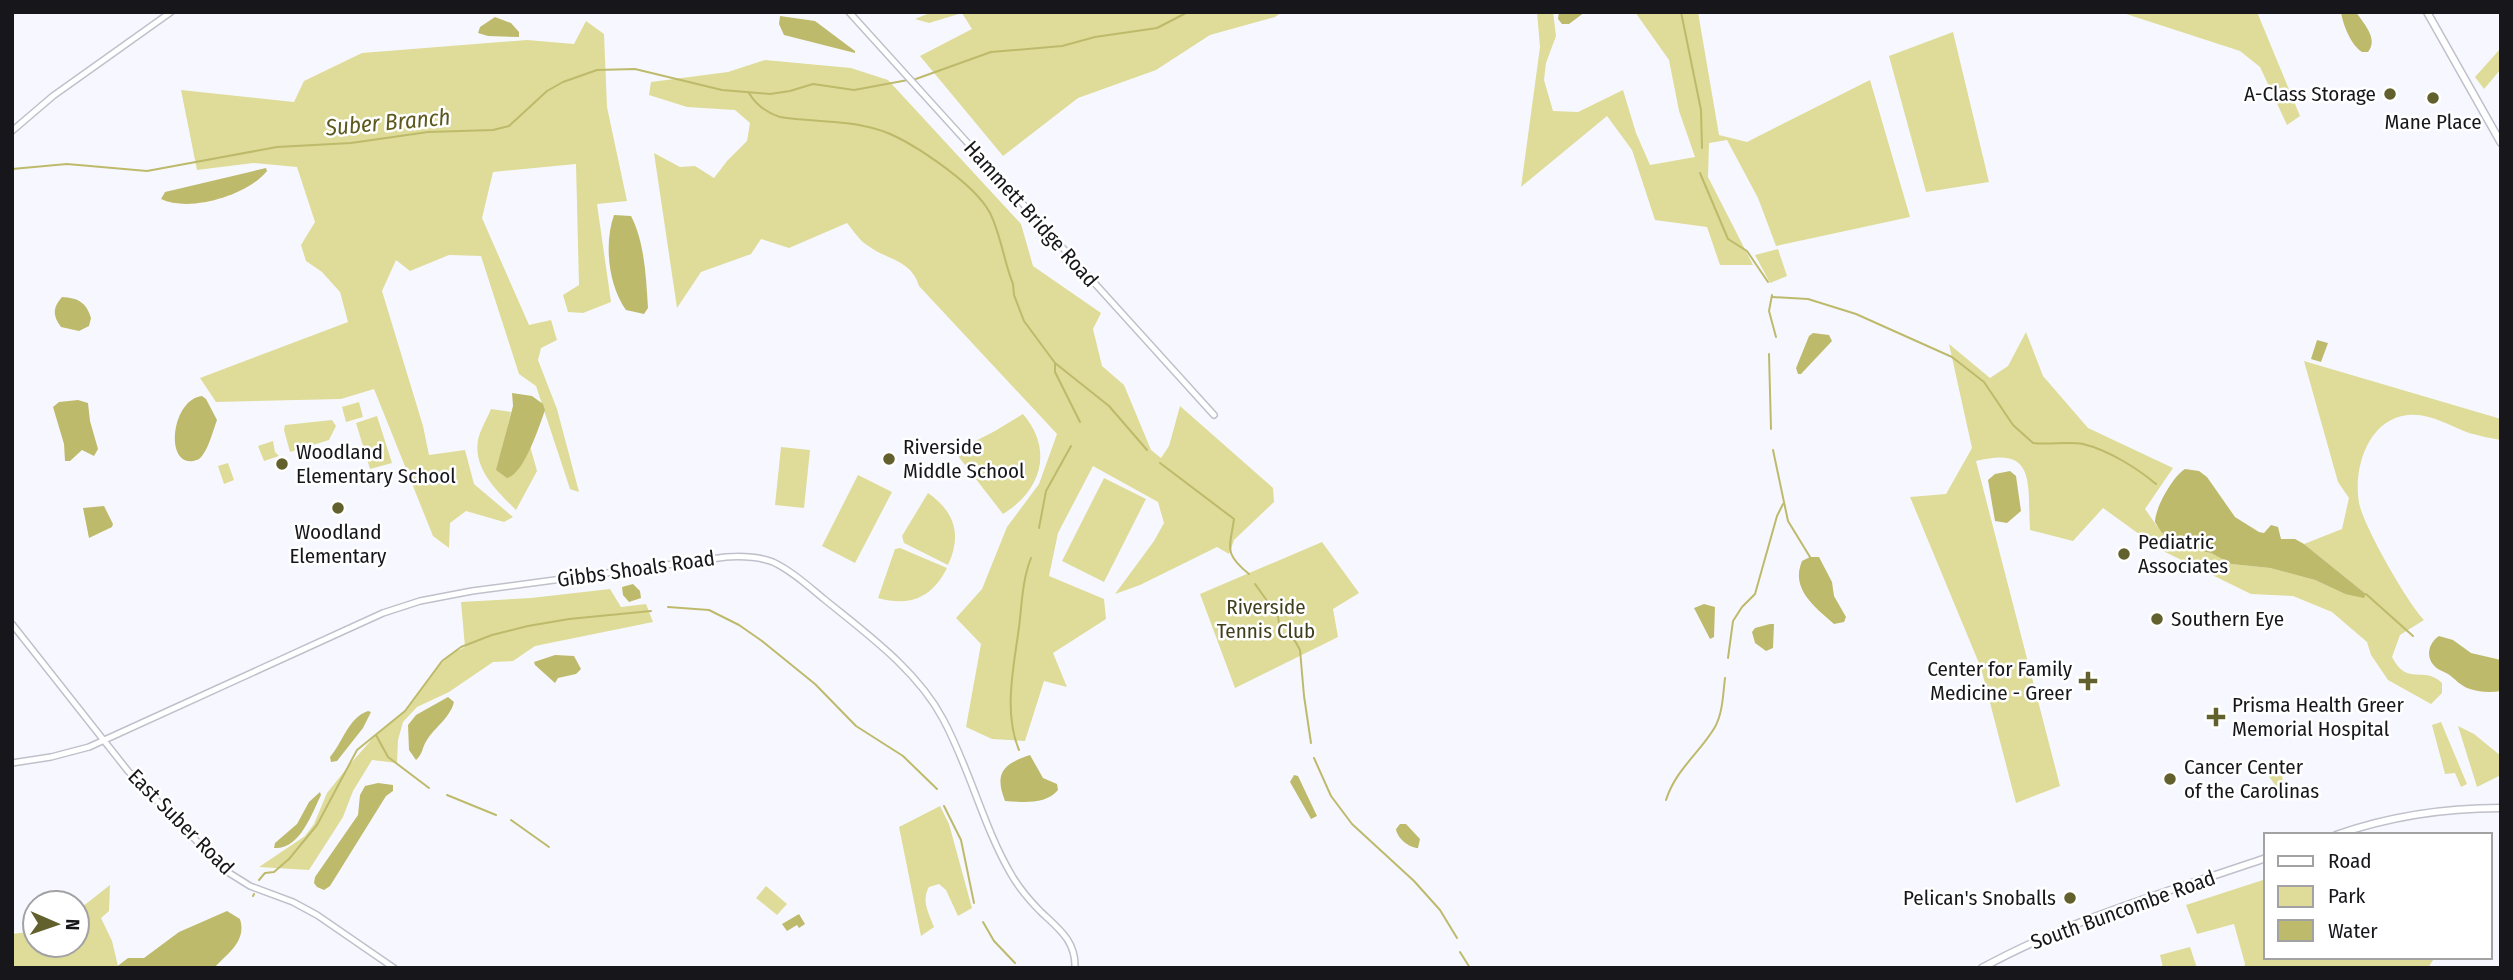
<svg xmlns="http://www.w3.org/2000/svg" width="2513" height="980" font-family="'Fira Sans Condensed',sans-serif">
  <style>
    .green { fill: #dedc98 }
    .water { fill: #beba6b }
    .lines { fill: none; stroke-linecap: round; stroke-linejoin: round }
    .stream { stroke: #beba6b; stroke-width: 2 }
    .minor-casing { stroke: #bfc0cb; stroke-width: 8 }
    .major-casing { stroke: #bfc0cb; stroke-width: 9 }
    .minor { stroke: #fff; stroke-width: 5 }
    .major { stroke: #fff; stroke-width: 6 }
    .poi-dot { fill: #62602c; stroke: #fff; stroke-width: 2.5 }
    .labels { text-anchor: middle; stroke-width: 5; stroke-linejoin: round; paint-order: stroke }
    .poi-label { font-size: 21px; fill: #17171b; stroke: #fff; text-anchor: start }
    .street-label { font-size: 21px; fill: #17171b; stroke: #fff }
    .park-label { font-size: 21px; fill: #403e1c; stroke: #fff }
    .water-label { font-size: 23px; font-style: italic; fill: #5c581e; stroke: #fff }
  </style>
  <rect width="100%" height="100%" fill="#f7f8ff"/>
  <!-- green -->
  <g class="green">
    <path d="M932 12H1282L1275 17 1210 35 1156 70 1078 98 1003 156 920 56 972 29 962 13 929 23 915 19Z"/>
    <path d="M1537 12H1553L1556 36 1546 63 1544 80 1553 111 1578 112 1623 90 1636 133 1650 165 1695 157 1679 111 1669 60 1635 12H1698L1719 135 1747 142 1870 80 1910 217 1776 246 1758 198 1727 140 1709 143 1708 177 1753 265H1720L1707 227 1655 220 1632 150 1607 116 1521 187 1540 47Z"/>
    <path d="M2120 12H2257L2300 116 2287 125 2260 67 2240 51Z"/>
    <path d="M586 21 604 34 607 107 627 201 597 204 611 302 583 313 568 312 563 295 579 285 576 164 493 172 482 218 529 325 551 320 557 340 541 348 538 360 557 409 579 492 570 489 536 386 519 374 481 256 449 255 410 271 396 260 382 291 423 426 429 455 465 450 474 484 513 517 504 522 466 511 450 523 449 548 433 536 374 389 341 399 216 402 200 378 348 322 340 292 322 272 306 261 301 245 315 222 297 167 253 163 197 170 181 90 294 102 304 81 362 53 527 40 574 44Z"/>
    <path d="M1953 32 1989 182 1926 192 1889 56Z"/>
    <path d="M2501 48V69L2484 89 2475 77Z"/>
    <path d="M765 60 851 68 888 80 1021 224 1033 266 1101 313 1093 329 1102 366 1124 385 1151 450 1161 458 1169 446 1180 406 1273 488 1274 502 1234 540 1229 554 1217 547 1140 585 1115 594 1154 541 1164 523 1158 502 1093 466 1058 533 1049 576 1104 599 1106 619 1053 653 1067 687 1044 681 1025 741 992 739 966 727 981 644 956 618 982 589 1007 527 1039 484 1057 434 919 286C911 259 886 260 867 245 859 240 853 230 847 223L789 248 761 239 751 254 701 272 677 308 654 153 680 167 695 166 714 178 727 161 747 141 750 123 735 110 687 107 649 95 651 82 728 72Z"/>
    <path d="M1778 249 1787 276 1770 283 1755 255Z"/>
    <path d="M2026 332 2043 376 2088 428 2173 468 2145 509 2157 526 2200 551 2211 553 2231 564 2270 568 2315 580 2345 594H2366L2304 544 2342 529 2349 498 2338 482 2304 361 2501 419V440C2490 438 2480 436 2469 433 2449 426 2431 413 2408 415 2368 419 2353 468 2359 503 2364 527 2407 602 2424 620L2400 635 2392 657C2407 687 2424 665 2442 683V693L2431 704 2388 680 2371 655 2367 642 2332 612 2293 596 2251 594 2161 550 2103 508 2073 541 2030 530C2027 485 2038 445 1976 461L2060 786 2016 803 1981 668 1910 497 1946 494 1972 448 1949 344 1990 378 2008 366Z"/>
    <path d="M359 402 363 417 346 422 342 407Z"/>
    <path d="M491 409 511 412 498 466 509 475 530 446 537 471 516 510C497 491 473 469 478 440 480 430 487 419 491 409Z"/>
    <path d="M1023 414C1054 450 1041 491 1003 514L958 456V450L995 431Z"/>
    <path d="M377 416 392 463 370 469 356 423Z"/>
    <path d="M332 420 336 426 329 440 290 452 284 430 285 425Z"/>
    <path d="M273 441 275 452 279 456 264 461 258 446Z"/>
    <path d="M781 447 810 450 804 508 775 505Z"/>
    <path d="M228 463 234 480 224 484 218 466Z"/>
    <path d="M858 475 892 492 855 563 822 546Z"/>
    <path d="M1104 478 1146 499 1104 582 1062 561Z"/>
    <path d="M928 493C955 512 962 535 948 565L904 543 902 536Z"/>
    <path d="M1322 542 1359 593 1333 609 1338 637 1235 688 1200 594Z"/>
    <path d="M900 548 947 568C932 598 909 607 878 598L895 549Z"/>
    <path d="M610 589 621 607 646 604 653 622 535 646 513 661 493 662 449 692 417 707 403 722 398 740 397 763 372 760 353 791 343 817 309 870 259 867 305 836 314 824 327 793 351 763 373 738 404 712 439 665 453 653 465 647 461 602 531 598Z"/>
    <path d="M2441 722 2467 784 2461 787 2455 773 2445 774 2432 725Z"/>
    <path d="M2458 726 2474 734 2501 756V775L2477 787Z"/>
    <path d="M2283 768 2282 788 2279 790 2267 774Z"/>
    <path d="M940 806 949 824 972 908 958 916 946 890 939 884 929 887C921 901 929 913 934 927L921 936 899 827Z"/>
    <path d="M2266 879V957H2435L2428 968H2244L2245 964 2234 924 2197 934 2186 905Z"/>
    <path d="M110 885 109 911 101 918 112 941 118 966 115 968H12V934L35 931V945H77V911Z"/>
    <path d="M766 886 787 904 777 915 756 898Z"/>
    <path d="M2190 947 2197 968H2163L2160 955Z"/>
  </g>
  <!-- water -->
  <g class="water">
    <path d="M1559 12H1585L1569 24H1562L1558 19Z"/>
    <path d="M2341 12H2356L2358 15C2366 26 2378 40 2368 52H2362C2351 45 2343 25 2341 12Z"/>
    <path d="M780 16 815 21 855 51V53L784 35 779 24Z"/>
    <path d="M495 17 511 23 519 32V37L488 36 478 33 480 27Z"/>
    <path d="M266 168 267 171C248 195 190 213 161 199L165 192Z"/>
    <path d="M614 215 631 216C645 243 646 278 648 308L644 314 626 310C608 285 604 243 614 215Z"/>
    <path d="M62 297C78 298 86 302 91 318L89 326 79 331 61 327C52 315 53 307 62 297Z"/>
    <path d="M1813 333 1829 335 1832 341 1801 374H1798L1796 368 1809 336Z"/>
    <path d="M2317 340 2328 343 2321 362 2311 359Z"/>
    <path d="M512 393 532 396 543 404 545 410C539 427 524 474 507 478L496 470 513 406Z"/>
    <path d="M202 396 206 399 217 420C213 431 209 447 202 456 199 460 197 460 193 461 164 465 172 399 202 396Z"/>
    <path d="M78 400 88 403 90 421 98 449 94 456 82 450 70 461H65L64 444 53 407 59 402Z"/>
    <path d="M2185 469 2199 471 2207 477 2235 517 2259 532 2264 533 2271 525 2278 527 2281 539H2295L2304 544 2366 594 2364 598 2345 594 2315 580 2270 568 2231 564 2211 553 2200 551 2162 533 2155 522C2155 508 2173 476 2185 469Z"/>
    <path d="M2010 471 2016 476 2021 511 2007 523 1995 521 1988 480 1995 474Z"/>
    <path d="M104 506 113 524 112 527 89 538 83 508Z"/>
    <path d="M1810 557H1819L1832 582 1834 596 1846 617 1844 622 1834 624C1815 607 1790 589 1802 561Z"/>
    <path d="M633 584 640 591 641 598 629 602 623 595 622 587Z"/>
    <path d="M1704 604 1715 607 1714 637 1710 639 1694 608Z"/>
    <path d="M1770 624H1774L1773 648 1766 651 1755 643 1752 632 1755 628Z"/>
    <path d="M2439 636 2453 640 2471 653 2501 660V691C2489 693 2478 692 2467 688 2459 684 2455 679 2448 674 2445 672 2441 671 2438 669 2425 660 2427 644 2439 636Z"/>
    <path d="M555 655 574 656 581 669 576 674 558 678 555 683 535 665 534 662Z"/>
    <path d="M448 697 454 702C450 718 435 727 427 740 422 747 423 754 416 760L409 750 408 725 416 715Z"/>
    <path d="M368 711 371 712 363 728 337 761 331 762 330 757C343 742 348 718 368 711Z"/>
    <path d="M1030 755 1043 778 1057 784 1058 790C1046 805 1022 802 1005 801 994 773 1003 764 1030 755Z"/>
    <path d="M1294 775 1298 776 1317 816 1311 819 1290 782Z"/>
    <path d="M378 783 393 785V791L386 796 330 886 324 890 317 887 314 883 315 877 358 815 360 795 365 786Z"/>
    <path d="M320 792 321 795C312 813 300 850 274 848L275 843 297 824 309 802Z"/>
    <path d="M1400 824H1406L1420 839 1418 848C1409 848 1397 838 1396 829Z"/>
    <path d="M227 911 240 919C247 941 228 953 214 968H115L128 958H144L179 932Z"/>
    <path d="M799 914 805 924 799 928 797 925 787 931 782 924Z"/>
  </g>
  <g class="lines">
    <!-- stream -->
    <g class="stream">
      <path d="M1681 12 1701 110 1702 148"/>
      <path d="M913 80 991 52 1062 46 1095 37 1157 28 1188 12"/>
      <path d="M749 93C756 105 768 113 780 117 812 122 845 120 876 129 907 137 975 184 990 213 1001 235 1004 262 1013 284L1014 295 1024 321 1055 363 1109 406 1147 450"/>
      <path d="M12 169 67 164 147 171 277 147 351 143 428 132 493 130 509 126 547 91 563 82 597 70 635 69 722 90 770 94 790 91 813 84 854 90 908 80"/>
      <path d="M1700 173 1728 239 1747 251 1768 282"/>
      <path d="M1772 295 1769 311 1776 337"/>
      <path d="M1772 297 1808 299 1856 314 1952 357 1984 382 2013 425 2033 443C2050 445 2067 441 2083 444 2108 450 2137 468 2156 484"/>
      <path d="M1769 354 1771 429"/>
      <path d="M1055 364V372L1080 422"/>
      <path d="M1773 450 1788 521 1810 557"/>
      <path d="M1160 463 1234 519C1230 548 1223 553 1249 574"/>
      <path d="M1039 528 1046 491 1071 446"/>
      <path d="M1255 584 1278 616 1280 632 1295 641 1300 650 1304 696 1311 743"/>
      <path d="M2366 594 2413 636"/>
      <path d="M668 607 709 610 739 625 762 641 815 684 856 726 903 756 937 789"/>
      <path d="M1728 658 1733 621 1742 607 1755 594 1777 516 1783 504"/>
      <path d="M376 735 388 757 429 788"/>
      <path d="M1019 750C1003 712 1014 666 1019 627 1022 604 1022 581 1031 558"/>
      <path d="M1314 758 1331 796 1352 824 1414 881 1440 910 1457 938"/>
      <path d="M447 795 496 815"/>
      <path d="M1666 800C1676 769 1699 754 1715 727 1723 712 1723 694 1725 678"/>
      <path d="M944 806 961 840 974 903"/>
      <path d="M511 820 549 847"/>
      <path d="M259 880 265 873 274 872 289 859 317 825 357 750 405 711 442 661 461 647 492 635 528 626 569 619 651 611"/>
      <path d="M253 896 254 894"/>
      <path d="M983 922 994 941 1015 963"/>
      <path d="M1460 952 1470 968"/>
    </g>
    <defs>
      <g id="minor">
        <path d="M849 12 1214 415"/>
        <path d="M12 131 53 96 171 12"/>
        <path d="M12 624 128 771 226 871 250 886 293 902 317 915 394 968"/>
        <path d="M12 763 51 757 89 747 383 613 420 601 472 591 726 557C742 556 757 556 773 562 792 571 808 586 824 599 867 634 917 670 943 719 970 769 983 826 1011 874 1019 888 1030 901 1041 912 1059 929 1076 941 1075 968"/>
      </g>
      <g id="major">
        <path d="M2427 12 2501 143"/>
        <path d="M2336 835C2390 816 2444 808 2501 808"/>
        <path d="M1982 968C2071 919 2170 891 2266 858"/>
      </g>
    </defs>
    <!-- minor casing -->
    <use href="#minor" class="minor-casing"/>
    <!-- major casing -->
    <use href="#major" class="major-casing"/>
    <!-- minor -->
    <use href="#minor" class="minor"/>
    <!-- major -->
    <use href="#major" class="major"/>
  </g>
  <!-- markers -->
  <g class="poi-dot">
    <circle cx="2390" cy="94" r="7"/>
    <circle cx="2433" cy="98" r="7"/>
    <circle cx="889" cy="459" r="7"/>
    <circle cx="282" cy="464" r="7"/>
    <circle cx="338" cy="508" r="7"/>
    <circle cx="2124" cy="554" r="7"/>
    <circle cx="2157" cy="619" r="7"/>
    <path d="M2084.5 670.5h7v7h7v7h-7v7h-7v-7h-7v-7h7z"/>
    <path d="M2212.5 706.5h7v7h7v7h-7v7h-7v-7h-7v-7h7z"/>
    <circle cx="2170" cy="779" r="7"/>
    <circle cx="2070" cy="898" r="7"/>
  </g>
  <g class="labels">
    <!-- poi labels -->
    <g class="poi-label">
      <text x="2376" y="101" text-anchor="end">A-Class Storage</text>
      <text x="2433" y="129" text-anchor="middle">Mane Place</text>
      <text x="903" y="454">Riverside<tspan x="903" dy="24">Middle School</tspan></text>
      <text x="296" y="459">Woodland<tspan x="296" dy="24">Elementary School</tspan></text>
      <text x="338" y="539" text-anchor="middle">Woodland<tspan x="338" dy="24">Elementary</tspan></text>
      <text x="2138" y="549">Pediatric<tspan x="2138" dy="24">Associates</tspan></text>
      <text x="2171" y="626">Southern Eye</text>
      <text x="2072" y="676" text-anchor="end">Center for Family<tspan x="2072" dy="24">Medicine - Greer</tspan></text>
      <text x="2232" y="712">Prisma Health Greer<tspan x="2232" dy="24">Memorial Hospital</tspan></text>
      <text x="2184" y="774">Cancer Center<tspan x="2184" dy="24">of the Carolinas</tspan></text>
      <text x="2056" y="905" text-anchor="end">Pelican's Snoballs</text>
    </g>
    <!-- street labels -->
    <g class="street-label">
      <text transform="translate(1031 214) rotate(48)" y="7">Hammett Bridge Road</text>
      <text transform="translate(636 569) rotate(-8)" y="7">Gibbs Shoals Road</text>
      <text transform="translate(181 822) rotate(45)" y="7">East Suber Road</text>
      <text transform="translate(2123 910) rotate(-20)" y="7">South Buncombe Road</text>
    </g>
    <!-- park labels -->
    <g class="park-label">
      <text x="1266" y="614">Riverside<tspan x="1266" dy="24">Tennis Club</tspan></text>
    </g>
    <!-- water labels -->
    <g class="water-label">
      <text transform="translate(388 122) rotate(-5)" y="8">Suber Branch</text>
    </g>
  </g>
  <!-- border -->
  <rect width="2513" height="980" fill="none" stroke="#17171b" stroke-width="28"/>
  <!-- legend -->
  <rect x="2264" y="833" width="228" height="126" fill="#ffffff" stroke="#a2a2a4" stroke-width="2"/>
  <rect x="2278" y="856" width="35" height="10" fill="#ffffff" stroke="#a2a2a4" stroke-width="2"/>
  <text x="2328" y="868" font-size="21" fill="#17171b">Road</text>
  <rect x="2278" y="886" width="35" height="21" fill="#dedc98" stroke="#a2a2a4" stroke-width="2"/>
  <text x="2328" y="903" font-size="21" fill="#17171b">Park</text>
  <rect x="2278" y="920" width="35" height="21" fill="#beba6b" stroke="#a2a2a4" stroke-width="2"/>
  <text x="2328" y="938" font-size="21" fill="#17171b">Water</text>
  <!-- north arrow -->
  <g transform="translate(56 924) rotate(92)"><circle r="33" fill="#ffffff" stroke="#a2a2a4" stroke-width="2"/>
  <path d="M0-5L12 26L0 18L-12 26Z" fill="#62602c"/>
  <text y="-10" font-size="19" font-weight="bold" text-anchor="middle" fill="#17171b">N</text>
  </g>
</svg>
